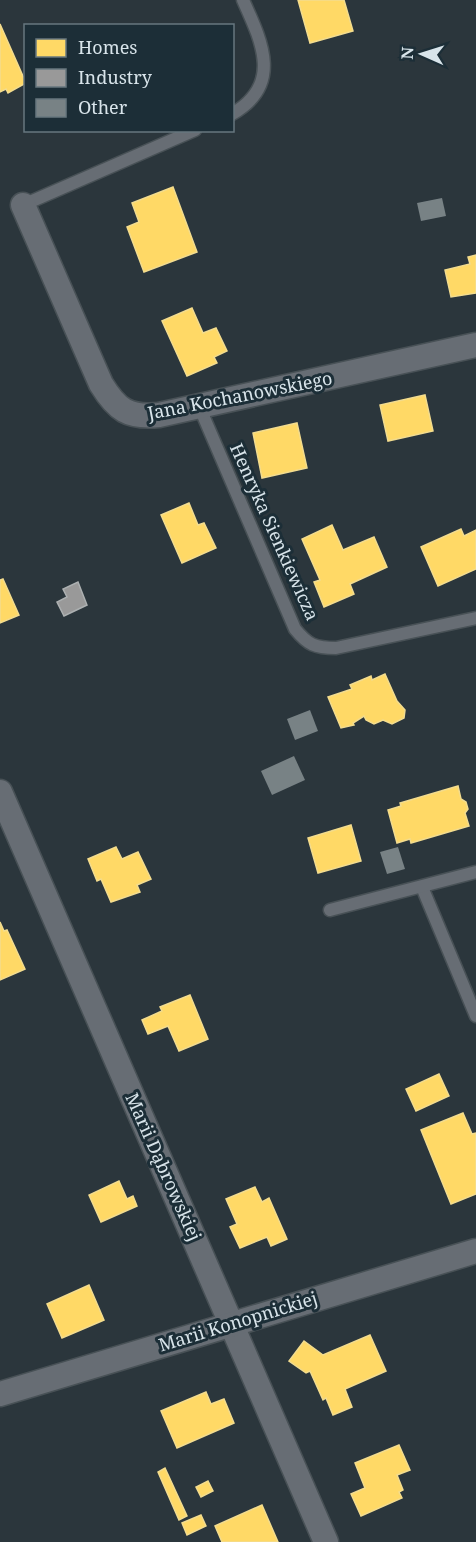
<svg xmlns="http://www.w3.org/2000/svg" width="476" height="1542" font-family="'Noto Serif',serif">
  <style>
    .homes { fill: #ffd966; stroke: #f3dc8e; stroke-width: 1.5 }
    .industry { fill: #999; stroke: #acb0b1; stroke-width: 1.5 }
    .building { fill: #788285 }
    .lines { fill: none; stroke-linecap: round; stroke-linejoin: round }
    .lane-casing { stroke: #485156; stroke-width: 15 }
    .street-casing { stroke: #485156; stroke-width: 27 }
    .lane { stroke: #676d74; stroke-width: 12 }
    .street { stroke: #676d74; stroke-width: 24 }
    .labels { text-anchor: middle; stroke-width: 6; stroke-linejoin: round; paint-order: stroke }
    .street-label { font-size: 18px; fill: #d8e4ea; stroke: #1c2e37 }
  </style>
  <rect width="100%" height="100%" fill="#2b363c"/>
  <!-- homes -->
  <g class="homes">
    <path d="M298 0H344L353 31 310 43Z"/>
    <path d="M0 24 26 83 8 93 6 89 0 92Z"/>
    <path d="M173 187 197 252 144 272 127 227 139 222 132 203Z"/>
    <path d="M476 255V293L451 297 445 270 470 264 468 257Z"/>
    <path d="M192 308 203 333 216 328 227 351 214 357 217 363 187 376 162 321Z"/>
    <path d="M425 395 433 431 388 441 380 405Z"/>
    <path d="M297 423 307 468 262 478 253 433Z"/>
    <path d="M189 503 198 525 204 523 216 548 182 563 161 515Z"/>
    <path d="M332 525 343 550 374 537 387 567 350 584 354 594 324 607 314 582 320 580 302 539Z"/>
    <path d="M461 529 464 536 476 530V569L438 586 421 547Z"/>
    <path d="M3 579 19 615 0 623V580Z"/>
    <path d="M385 674 397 701 405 710 404 718 392 724 383 720 374 724 366 720 364 716 353 723 354 725 341 728 328 697 352 689 350 685 371 676 372 680Z"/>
    <path d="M458 786 461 799 466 802 468 809 465 813 469 826 411 843 410 839 397 843 388 810 401 806 400 803Z"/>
    <path d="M351 825 361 861 318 873 308 838Z"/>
    <path d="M116 847 122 859 138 852 151 879 137 885 140 892 111 902 101 879 97 881 88 859Z"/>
    <path d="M0 922 4 931 7 930 25 969 0 980Z"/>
    <path d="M190 995 208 1039 179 1051 168 1026 148 1034 142 1020 162 1011 160 1007Z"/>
    <path d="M439 1074 449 1096 416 1111 406 1089Z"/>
    <path d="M463 1113 472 1134 476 1133V1194L451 1204 421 1130Z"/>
    <path d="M119 1181 127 1199 133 1196 137 1206 101 1222 89 1195Z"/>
    <path d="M255 1187 262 1202 269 1198 287 1239 271 1246 267 1237 240 1248 230 1227 237 1224 226 1199Z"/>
    <path d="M89 1285 104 1320 62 1338 47 1304Z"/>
    <path d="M370 1335 386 1371 345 1389 352 1407 333 1415 326 1398 323 1400 310 1371 306 1373 289 1361 304 1341 323 1355Z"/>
    <path d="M206 1392 211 1404 224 1399 234 1423 177 1448 161 1411Z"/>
    <path d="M399 1445 410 1470 397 1475 403 1490 399 1492 402 1498 361 1516 351 1494 365 1488 355 1463Z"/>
    <path d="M165 1468 187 1516 179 1520 158 1472Z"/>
    <path d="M208 1481 213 1491 201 1497 196 1487Z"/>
    <path d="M262 1505 278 1542H222L215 1526Z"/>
    <path d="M201 1515 206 1526 187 1535 182 1523Z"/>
  </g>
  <!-- industry -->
  <path class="industry" d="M78 582 87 605 64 616 57 602 67 597 63 589Z"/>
  <!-- building -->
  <g class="building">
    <path d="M442 198 446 216 421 221 417 203Z"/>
    <path d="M310 710 318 731 295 740 287 719Z"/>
    <path d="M294 756 305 780 272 795 261 771Z"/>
    <path d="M398 847 405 869 387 874 380 852Z"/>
  </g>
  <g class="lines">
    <defs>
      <g id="lane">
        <path d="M232 114C283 85 262 42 243 0"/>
        <path d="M23 205 195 130"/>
        <path d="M199 406 295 629C308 645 315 648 336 648L476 618"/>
        <path d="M422 887 476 1016"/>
        <path d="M330 910 476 872"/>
      </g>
      <g id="street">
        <path d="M23 205 101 384C117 410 128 418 159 415L476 345"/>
        <path d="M0 792 326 1542"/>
        <path d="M0 1394 476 1251"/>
      </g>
    </defs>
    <!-- lane casing -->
    <use href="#lane" class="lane-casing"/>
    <!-- street casing -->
    <use href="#street" class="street-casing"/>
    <!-- lane -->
    <use href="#lane" class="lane"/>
    <!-- street -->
    <use href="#street" class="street"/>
  </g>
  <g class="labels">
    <!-- street labels -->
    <g class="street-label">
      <text transform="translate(240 396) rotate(-11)" y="6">Jana Kochanowskiego</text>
      <text transform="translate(274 532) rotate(66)" y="6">Henryka Sienkiewicza</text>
      <text transform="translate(163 1167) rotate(66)" y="6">Marii Dąbrowskiej</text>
      <text transform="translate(238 1322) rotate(-17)" y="6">Marii Konopnickiej</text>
    </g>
  </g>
  <!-- legend -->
  <rect x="24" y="24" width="210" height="108" fill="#1c2e37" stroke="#67777f" stroke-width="1.5"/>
  <rect x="36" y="39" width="30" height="18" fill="#ffd966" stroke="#67777f" stroke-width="1.5"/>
  <text x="78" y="54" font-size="18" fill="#d8e4ea">Homes</text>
  <rect x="36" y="69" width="30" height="18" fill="#999999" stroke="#67777f" stroke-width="1.5"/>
  <text x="78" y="84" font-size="18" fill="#d8e4ea">Industry</text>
  <rect x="36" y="99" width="30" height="18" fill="#788285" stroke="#67777f" stroke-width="1.5"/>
  <text x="78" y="114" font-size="18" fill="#d8e4ea">Other</text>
  <!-- north arrow -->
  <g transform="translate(422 54) rotate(273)" stroke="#1c2e37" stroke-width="4.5" paint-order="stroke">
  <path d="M0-4.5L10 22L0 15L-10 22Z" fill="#d8e4ea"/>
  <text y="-9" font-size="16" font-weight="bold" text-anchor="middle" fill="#d8e4ea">N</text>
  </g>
</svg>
